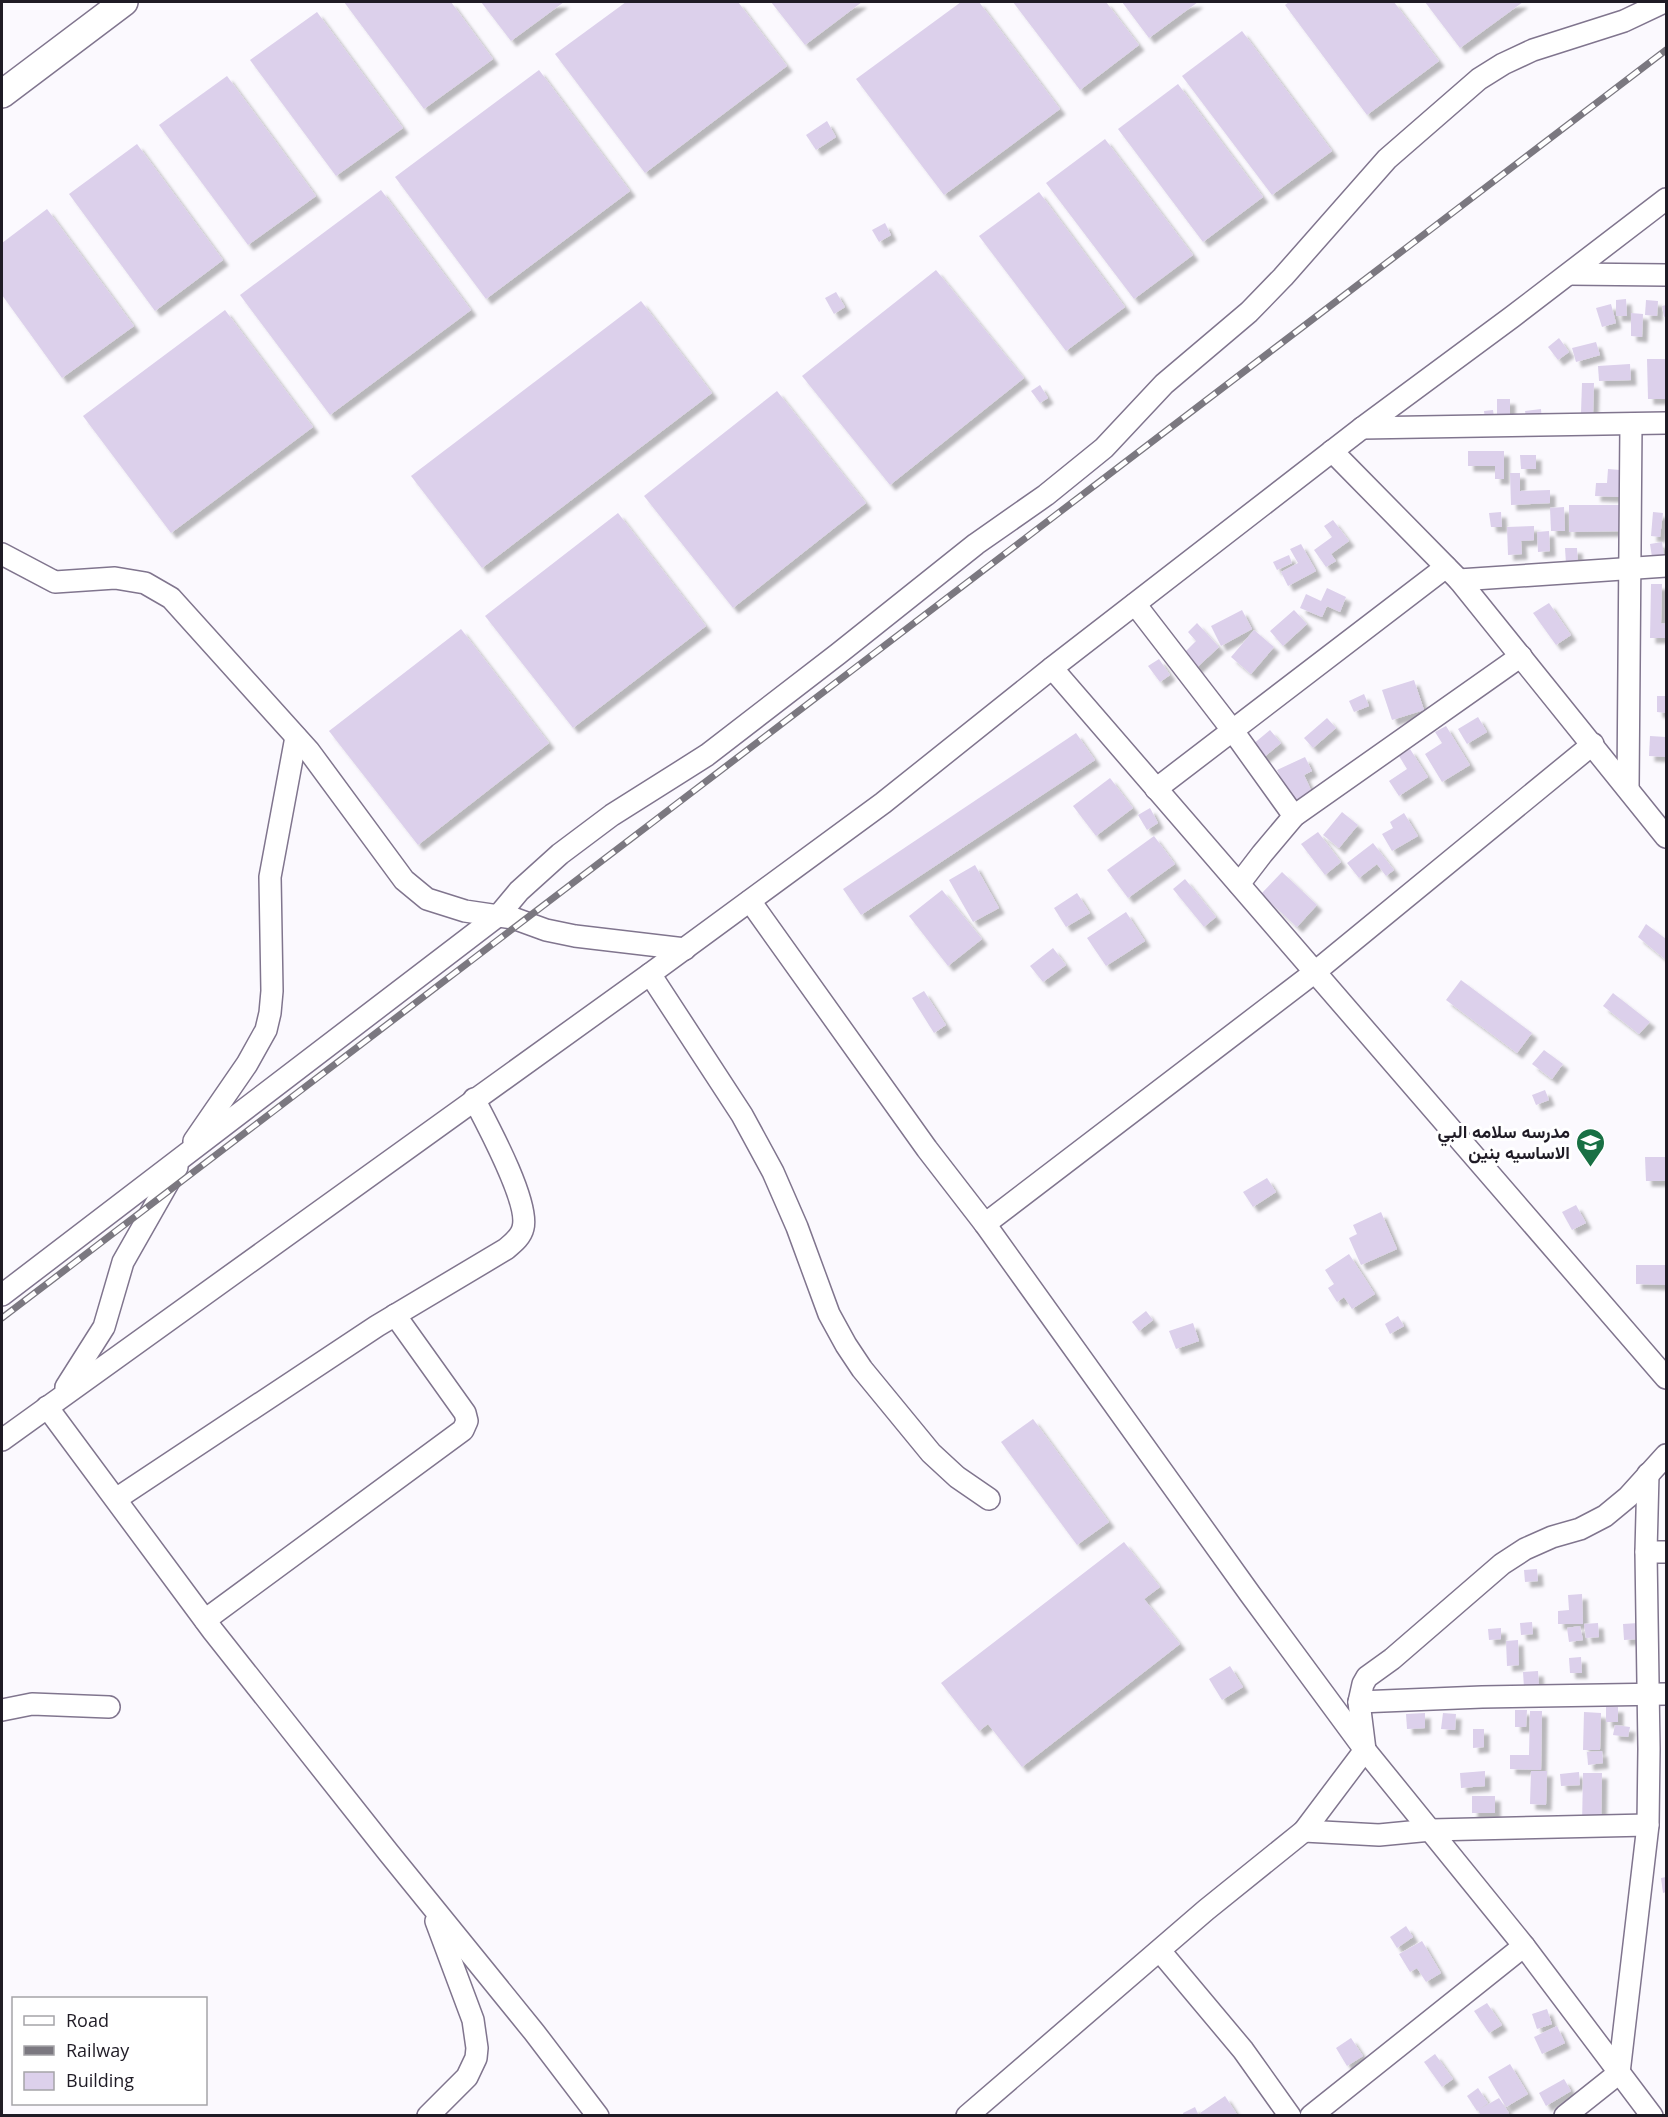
<svg xmlns="http://www.w3.org/2000/svg" width="1668" height="2117" font-family="'Open Sans',Vazirmatn,sans-serif">
  <style>
    .building { fill: #dcd0eb; filter: url(#shadow) }
    .lines { fill: none; stroke-linecap: round; stroke-linejoin: round }
    .minor-casing { stroke: #80758e; stroke-width: 24 }
    .major-casing { stroke: #80758e; stroke-width: 30 }
    .minor { stroke: #fff; stroke-width: 21 }
    .major { stroke: #fff; stroke-width: 27 }
    .rail-casing { stroke: #7b7880; stroke-width: 7 }
    .rail { stroke: #fff; stroke-width: 4.5; stroke-dasharray: 14; stroke-linecap: butt }
    .labels { text-anchor: middle; stroke-width: 6; stroke-linejoin: round; paint-order: stroke }
    .poi-label { font-size: 18px; font-weight: bold; fill: #1f1b25; stroke: #fff; text-anchor: end }
  </style>
  <defs>
    <filter id="shadow"><feDropShadow dx="5.5" dy="5.5" stdDeviation="1.5" flood-color="#0004"/></filter>
  </defs>
  <rect width="100%" height="100%" fill="#fbf9fe"/>
  <!-- building -->
  <g class="building">
    <path d="M344 2H451L493 59 424 109Z"/>
    <path d="M481 2H564L511 41Z"/>
    <path d="M626 2H738L787 66 645 173 555 54Z"/>
    <path d="M771 2H862L805 45Z"/>
    <path d="M961 2H979L1060 109 944 195 856 79Z"/>
    <path d="M1013 2H1106L1139 45 1080 90Z"/>
    <path d="M1122 2H1198L1149 38Z"/>
    <path d="M1289 2H1394L1439 61 1367 115 1285 5Z"/>
    <path d="M1425 2H1523L1460 48Z"/>
    <path d="M317 12 403 128 336 176 250 60Z"/>
    <path d="M1242 31 1332 151 1272 195 1182 76Z"/>
    <path d="M539 70 630 191 486 299 395 177Z"/>
    <path d="M227 76 316 196 248 245 159 125Z"/>
    <path d="M1178 84 1263 197 1203 242 1118 129Z"/>
    <path d="M827 121 836 137 816 150 806 135Z"/>
    <path d="M1105 139 1193 255 1134 299 1046 183Z"/>
    <path d="M137 144 223 260 155 311 69 194Z"/>
    <path d="M381 190 471 310 330 415 240 295Z"/>
    <path d="M1039 192 1125 307 1066 351 979 236Z"/>
    <path d="M47 209 134 326 62 378 2 295V243Z"/>
    <path d="M885 223 891 235 879 242 872 230Z"/>
    <path d="M936 270 1024 378 890 485 802 376Z"/>
    <path d="M836 292 845 307 834 314 825 298Z"/>
    <path d="M1626 299 1627 316H1616V300Z"/>
    <path d="M1646 300 1658 301 1657 316 1645 315Z"/>
    <path d="M641 301 712 393 482 568 411 476Z"/>
    <path d="M1611 304 1616 323 1602 327 1596 308Z"/>
    <path d="M1666 305V316L1664 317 1662 306Z"/>
    <path d="M225 310 313 427 171 533 83 416Z"/>
    <path d="M1631 313 1643 314 1642 337 1631 336Z"/>
    <path d="M1559 338 1569 352 1558 360 1548 347Z"/>
    <path d="M1596 342 1600 355 1576 362 1572 348Z"/>
    <path d="M1647 359H1666V399H1648Z"/>
    <path d="M1630 364 1631 380 1599 381 1598 366Z"/>
    <path d="M1582 383H1594L1593 413H1581Z"/>
    <path d="M1040 385 1048 398 1040 403 1031 391Z"/>
    <path d="M777 391 866 503 733 608 644 496Z"/>
    <rect x="1497" y="399" width="13" height="23"/>
    <path d="M1541 409 1542 420 1527 422 1525 411Z"/>
    <path d="M1493 410 1495 424 1486 426 1484 411Z"/>
    <path d="M1468 451H1504V479H1495V466H1468Z"/>
    <path d="M1520 455H1536V469H1521Z"/>
    <path d="M1608 469 1620 470 1619 497 1595 496 1596 483H1607Z"/>
    <path d="M1510 473H1520V491L1550 490V503L1511 505Z"/>
    <path d="M1569 505H1623V531L1569 532Z"/>
    <path d="M1564 507 1565 531H1551L1550 508Z"/>
    <path d="M1501 512 1502 527H1491L1489 513Z"/>
    <path d="M1653 512 1663 513 1660 537 1651 536Z"/>
    <path d="M618 513 706 626 573 728 485 616Z"/>
    <path d="M1333 520 1349 541 1331 554 1336 561 1326 567 1314 550 1332 537 1324 526Z"/>
    <path d="M1534 526V540L1521 541 1522 554 1508 555 1507 527Z"/>
    <path d="M1549 531 1550 551 1538 552 1537 532Z"/>
    <path d="M1662 542 1664 556 1652 557 1650 544Z"/>
    <path d="M1301 544 1316 571 1288 586 1281 572 1298 563 1290 549Z"/>
    <path d="M1565 548H1577L1578 563 1566 564Z"/>
    <path d="M1289 555 1292 563 1277 570 1273 562Z"/>
    <path d="M1651 584H1662L1661 623 1666 624V638H1650Z"/>
    <path d="M1327 588 1346 597 1340 612 1327 606 1322 617 1300 608 1306 594 1321 601Z"/>
    <path d="M1549 603 1571 635 1556 645 1533 613Z"/>
    <path d="M1242 610 1252 629 1221 646 1211 626Z"/>
    <path d="M1294 610 1307 624 1283 646 1270 631Z"/>
    <path d="M1197 623 1219 647 1192 672 1179 658 1196 641 1188 632Z"/>
    <path d="M461 629 549 743 418 845 329 731Z"/>
    <path d="M1254 630 1274 647 1251 674 1231 657Z"/>
    <path d="M1159 659 1170 675 1160 682 1148 666Z"/>
    <path d="M1414 680 1424 710 1392 720 1382 690Z"/>
    <path d="M1364 694 1369 706 1354 712 1349 701Z"/>
    <path d="M1657 696H1666V713L1657 712Z"/>
    <path d="M1478 717 1487 732 1467 744 1458 729Z"/>
    <path d="M1327 718 1336 728 1313 748 1304 738Z"/>
    <path d="M1446 726 1470 765 1442 782 1425 754 1442 743 1435 732Z"/>
    <path d="M1270 730 1281 743 1263 758 1252 745Z"/>
    <path d="M1076 733 1095 760 861 915 843 889Z"/>
    <path d="M1650 736 1666 737V757L1649 756Z"/>
    <path d="M1410 749 1428 777 1399 796 1389 781 1407 769 1399 756Z"/>
    <path d="M1305 757 1312 771 1304 775 1312 792 1292 801 1277 770Z"/>
    <path d="M1110 778 1133 808 1096 836 1073 806Z"/>
    <path d="M1150 808 1158 823 1147 830 1138 815Z"/>
    <path d="M1342 812 1358 825 1339 848 1323 835Z"/>
    <path d="M1404 813 1418 836 1392 851 1382 834 1393 828 1390 822Z"/>
    <path d="M1318 832 1341 862 1325 875 1301 844Z"/>
    <path d="M1154 836 1175 864 1128 898 1107 870Z"/>
    <path d="M1373 843 1394 870 1386 876 1377 864 1359 878 1347 863Z"/>
    <path d="M975 865 999 908 973 922 949 880Z"/>
    <path d="M1282 872 1317 905 1297 927 1261 894Z"/>
    <path d="M1185 879 1216 917 1204 927 1173 889Z"/>
    <path d="M942 890 982 939 948 966 909 916Z"/>
    <path d="M1077 893 1090 913 1066 927 1054 908Z"/>
    <path d="M1126 912 1145 941 1106 966 1087 938Z"/>
    <path d="M1646 924 1666 939V960L1638 937Z"/>
    <path d="M1053 948 1066 965 1043 982 1030 966Z"/>
    <path d="M1461 980 1532 1033 1517 1053 1446 1000Z"/>
    <path d="M924 991 946 1025 934 1033 912 998Z"/>
    <path d="M1613 993 1650 1022 1639 1034 1603 1006Z"/>
    <path d="M1544 1050 1563 1064 1552 1079 1532 1064Z"/>
    <path d="M1545 1090 1549 1100 1536 1105 1532 1095Z"/>
    <path d="M1645 1157H1666V1181H1646Z"/>
    <path d="M1267 1178 1276 1192 1253 1207 1243 1192Z"/>
    <path d="M1576 1205 1586 1223 1572 1230 1562 1212Z"/>
    <path d="M1381 1212 1397 1249 1361 1265 1349 1238 1357 1234 1353 1225Z"/>
    <path d="M1349 1254 1375 1294 1352 1309 1344 1297 1337 1302 1328 1288 1334 1284 1325 1270Z"/>
    <path d="M1636 1265H1666V1285L1636 1284Z"/>
    <path d="M1146 1311 1153 1320 1139 1331 1132 1322Z"/>
    <path d="M1398 1316 1404 1326 1390 1334 1385 1324Z"/>
    <path d="M1193 1323 1199 1341 1176 1349 1169 1331Z"/>
    <path d="M1033 1419 1109 1522 1077 1545 1001 1442Z"/>
    <path d="M1124 1542 1160 1587 1144 1599 1180 1644 1022 1767 988 1724 979 1731 941 1683Z"/>
    <path d="M1537 1569 1538 1581 1525 1582 1524 1570Z"/>
    <path d="M1582 1594 1583 1624H1558V1611L1569 1610 1568 1595Z"/>
    <path d="M1532 1622 1533 1634 1521 1635 1520 1623Z"/>
    <path d="M1598 1623 1599 1637 1586 1638 1584 1624Z"/>
    <path d="M1638 1623V1639L1624 1640 1623 1624Z"/>
    <path d="M1580 1626 1583 1640 1569 1642 1567 1628Z"/>
    <path d="M1501 1628V1639L1489 1640 1488 1629Z"/>
    <path d="M1518 1640 1519 1665 1507 1666 1506 1641Z"/>
    <path d="M1581 1657 1582 1673H1570L1569 1658Z"/>
    <path d="M1230 1666 1243 1687 1222 1700 1209 1679Z"/>
    <path d="M1538 1671 1539 1686 1524 1688 1523 1672Z"/>
    <rect x="1606" y="1707" width="12" height="15"/>
    <path d="M1515 1710H1527L1526 1727H1515Z"/>
    <path d="M1530 1711H1542L1541 1770 1510 1769V1755H1529Z"/>
    <path d="M1584 1712 1601 1713 1600 1750H1583Z"/>
    <path d="M1425 1713V1728L1407 1729 1406 1714Z"/>
    <path d="M1443 1713 1456 1714 1455 1730 1441 1729Z"/>
    <path d="M1615 1725 1630 1727 1628 1737 1613 1735Z"/>
    <path d="M1473 1729H1484V1747L1473 1748Z"/>
    <path d="M1602 1751 1603 1763 1588 1765 1587 1752Z"/>
    <path d="M1485 1771V1786L1461 1788 1460 1773Z"/>
    <path d="M1531 1771H1547L1546 1805 1530 1804Z"/>
    <path d="M1579 1772 1580 1785 1561 1786 1560 1774Z"/>
    <path d="M1583 1773H1602L1601 1827 1582 1826Z"/>
    <rect x="1472" y="1796" width="23" height="17"/>
    <path d="M1666 1877V1892L1663 1893 1661 1878Z"/>
    <path d="M1406 1926 1413 1937 1397 1948 1390 1937Z"/>
    <path d="M1422 1941 1441 1973 1426 1982 1417 1968 1410 1972 1399 1954Z"/>
    <path d="M1487 2003 1502 2025 1489 2033 1474 2011Z"/>
    <path d="M1547 2009 1552 2024 1537 2029 1532 2014Z"/>
    <path d="M1557 2026 1565 2043 1542 2054 1534 2037Z"/>
    <path d="M1351 2038 1363 2056 1347 2066 1336 2048Z"/>
    <path d="M1435 2054 1453 2079 1442 2087 1424 2062Z"/>
    <path d="M1510 2064 1528 2094 1506 2107 1488 2077Z"/>
    <path d="M1564 2079 1571 2091 1546 2106 1539 2093Z"/>
    <path d="M1478 2088 1488 2103 1477 2111 1467 2096Z"/>
    <path d="M1225 2096 1238 2116H1202L1200 2113Z"/>
    <path d="M1499 2098 1509 2113 1504 2116H1481L1478 2110Z"/>
    <path d="M1195 2107 1199 2116H1184L1183 2113Z"/>
  </g>
  <g class="lines">
    <defs>
      <g id="minor">
        <path d="M1569 274 1666 275"/>
        <path d="M1362 428 1666 423"/>
        <path d="M1332 451 1459 580 1666 837"/>
        <path d="M2 554 55 582 115 578 145 583 171 598 309 751 404 880 427 899 465 911 513 918 546 930 575 936 685 949"/>
        <path d="M1459 580 1666 566"/>
        <path d="M1135 604 1233 731 1294 816"/>
        <path d="M1052 668 1666 1378"/>
        <path d="M1628 788 1631 424"/>
        <path d="M1156 789 1446 567"/>
        <path d="M1239 884 1262 854 1294 816 1521 656"/>
        <path d="M750 901 927 1149 985 1224 1250 1594 1365 1750 1524 1946 1652 2116"/>
        <path d="M650 974 742 1115 773 1172 797 1227 829 1314 846 1345 862 1369 931 1453 957 1477 989 1499"/>
        <path d="M194 1141 247 1064 266 1030 270 1013 272 991 270 877 296 737"/>
        <path d="M985 1224 1315 972 1593 744"/>
        <path d="M2 1295 499 915 519 891 560 854 612 815 707 755 838 654 976 544 1046 495 1104 448 1164 384 1249 312 1283 277 1387 159 1479 79 1503 64 1533 50 1624 21 1664 2"/>
        <path d="M66 1387 104 1327 123 1262 177 1167"/>
        <path d="M47 1407 213 1631 388 1852 534 2032 598 2116"/>
        <path d="M2 1440 650 974 883 803 1052 668 1362 428 1512 317 1666 199"/>
        <path d="M116 1499 377 1326 506 1249C513 1243 521 1237 523 1228 530 1203 487 1124 474 1099"/>
        <path d="M1646 1552H1666"/>
        <path d="M205 1620 463 1430 467 1421 465 1413 395 1315"/>
        <path d="M1359 1702 1482 1697 1666 1694"/>
        <path d="M2 1710 32 1704 109 1707"/>
        <path d="M1304 1831 1379 1835 1431 1830 1648 1825"/>
        <path d="M1160 1951 1243 2050 1290 2116"/>
        <path d="M428 2116 467 2077 476 2058 477 2048 473 2020 436 1921"/>
        <path d="M967 2116 1206 1910 1304 1831 1365 1750 1359 1702 1363 1684 1367 1677 1392 1659 1502 1564 1525 1549 1552 1537 1580 1529 1605 1516 1628 1497 1666 1455"/>
        <path d="M1311 2116 1524 1946"/>
        <path d="M1565 2116 1619 2073 1648 1825 1649 1749 1646 1552 1648 1474"/>
      </g>
      <path id="major" d="M2 94 124 2"/>
    </defs>
    <!-- minor casing -->
    <use href="#minor" class="minor-casing"/>
    <!-- major casing -->
    <use href="#major" class="major-casing"/>
    <!-- minor -->
    <use href="#minor" class="minor"/>
    <!-- major -->
    <use href="#major" class="major"/>
    <defs>
      <path id="rail" d="M2 1318 1666 50"/>
    </defs>
    <!-- rail casing -->
    <use href="#rail" class="rail-casing"/>
    <!-- rail -->
    <use href="#rail" class="rail"/>
  </g>
  <!-- icons -->
  <defs>
    <symbol id="school-pin" viewBox="-11 -11 22 30"><path d="M0 17L-7.5 6A9.5 9.5 0 1 1 7.5 6Z" fill="#197044" stroke="#fff"/><path d="M0-5L7-2L0 1L-7-2ZM-4 1L0 2.5L4 1V4Q0 6-4 4Z" fill="#fff"/></symbol>
  </defs>
  <g fill-rule="evenodd">
    <use href="#school-pin" x="1574" y="1126" width="33" height="45"/>
  </g>
  <g class="labels">
    <!-- poi labels -->
    <g class="poi-label">
      <text x="1570" y="1138">مدرسه سلامه البي<tspan x="1570" dy="21">الاساسيه بنين</tspan></text>
    </g>
  </g>
  <!-- border -->
  <rect width="1668" height="2117" fill="none" stroke="#1f1b25" stroke-width="6"/>
  <!-- legend -->
  <rect x="12" y="1997" width="195" height="108" fill="#ffffff" stroke="#a5a4a8" stroke-width="1.5"/>
  <rect x="24" y="2016" width="30" height="9" fill="#ffffff" stroke="#a5a4a8" stroke-width="1.5"/>
  <text x="66" y="2027" font-size="18" fill="#1f1b25">Road</text>
  <rect x="24" y="2046" width="30" height="9" fill="#7b7880" stroke="#a5a4a8" stroke-width="1.5"/>
  <text x="66" y="2057" font-size="18" fill="#1f1b25">Railway</text>
  <rect x="24" y="2072" width="30" height="18" fill="#dcd0eb" stroke="#a5a4a8" stroke-width="1.5"/>
  <text x="66" y="2087" font-size="18" fill="#1f1b25">Building</text>
</svg>
